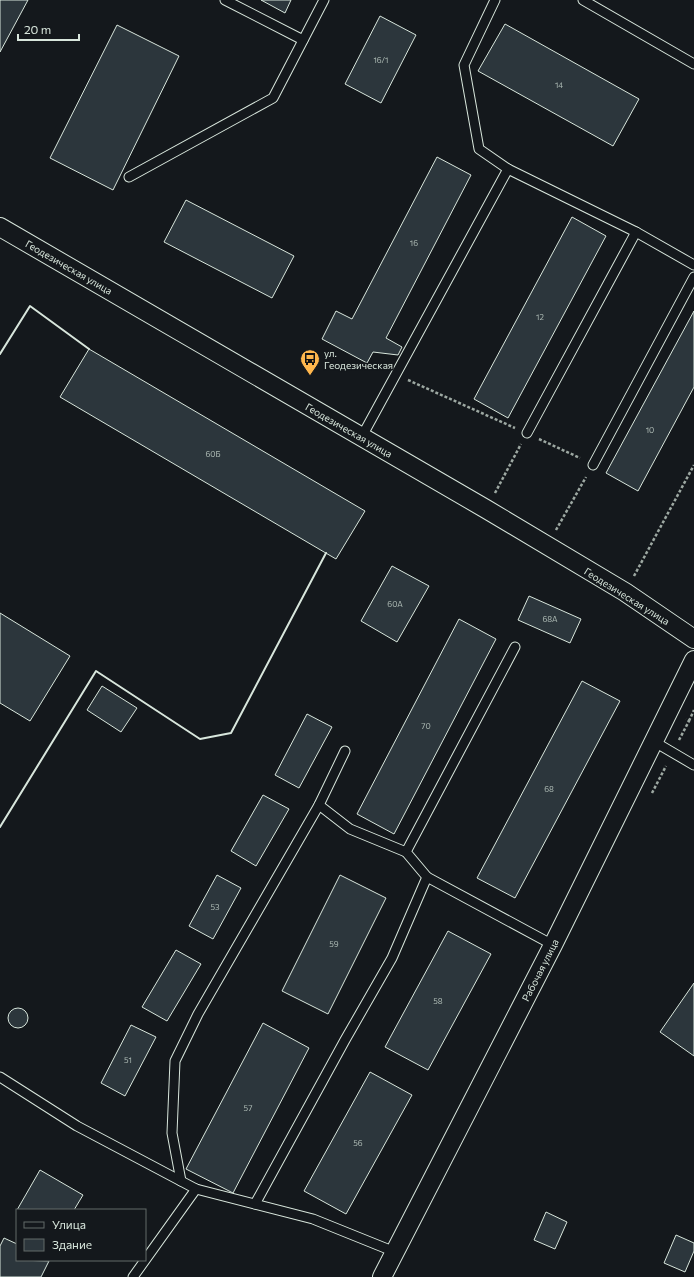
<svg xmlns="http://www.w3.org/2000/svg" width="694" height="1277" font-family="Commissioner,sans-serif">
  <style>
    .building { fill: #2c363c; stroke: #d8e6dc }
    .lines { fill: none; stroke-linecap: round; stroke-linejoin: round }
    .lane-casing { stroke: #d8e6dc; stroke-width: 11 }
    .street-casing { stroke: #d8e6dc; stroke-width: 20 }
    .path { stroke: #9da8a2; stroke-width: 2.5; stroke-dasharray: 3 2; stroke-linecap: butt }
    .lane { stroke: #14181c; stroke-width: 9 }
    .street { stroke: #14181c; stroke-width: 18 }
    .wall { stroke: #d8e6dc; stroke-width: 2 }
    .labels { text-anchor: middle; stroke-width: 3; stroke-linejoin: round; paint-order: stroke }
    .number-label { font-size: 8px; fill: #adbab4 }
    .street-label { font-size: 10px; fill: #d8e6dc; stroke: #14181c }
    .poi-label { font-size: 10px; fill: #d8e6dc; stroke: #14181c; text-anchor: start }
  </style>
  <rect width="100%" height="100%" fill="#14181c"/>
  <!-- building -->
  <g class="building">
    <path d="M0 0H28L0 52Z"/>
    <path d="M261 0H291L285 13Z"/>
    <path d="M380 16 416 35 381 103 345 84Z"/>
    <path d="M505 24 639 99 613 146 478 71Z"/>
    <path d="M117 25 179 56 113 190 50 158Z"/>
    <path d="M437 157 471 175 386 338 402 347 398 355 373 352 367 363 322 339 336 311 352 319Z"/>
    <path d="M186 200 294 256 272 298 164 242Z"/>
    <path d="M572 217 606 236 508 418 474 399Z"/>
    <path d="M694 311V387L638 491 606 473Z"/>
    <path d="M89 349 365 511 336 559 60 397Z"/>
    <path d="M392 566 429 586 397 642 361 621Z"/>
    <path d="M529 596 581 619 570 643 518 620Z"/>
    <path d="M0 613 70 656 30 721 0 703Z"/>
    <path d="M459 619 496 639 394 834 357 814Z"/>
    <path d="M582 681 620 701 515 898 477 878Z"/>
    <path d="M102 686 137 708 121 732 87 710Z"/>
    <path d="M307 714 332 727 299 788 275 775Z"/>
    <path d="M263 795 289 809 256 866 231 851Z"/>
    <path d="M217 875 241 888 213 939 189 926Z"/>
    <path d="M340 875 386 898 328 1014 282 991Z"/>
    <path d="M448 931 491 954 428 1070 385 1047Z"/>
    <path d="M176 950 201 964 167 1021 142 1007Z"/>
    <path d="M694 983V1056L660 1032Z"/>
    <circle cx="18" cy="1018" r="10"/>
    <path d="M263 1023 309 1048 233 1193 186 1169Z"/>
    <path d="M131 1025 156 1037 125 1096 101 1083Z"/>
    <path d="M370 1072 412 1095 346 1214 304 1191Z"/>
    <path d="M40 1170 83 1195 74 1210H17Z"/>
    <path d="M546 1212 567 1222 555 1249 534 1240Z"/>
    <path d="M676 1235 694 1243V1251L685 1272 664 1263Z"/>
    <path d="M4 1238 17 1244V1260L49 1261 41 1277H0V1246Z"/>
  </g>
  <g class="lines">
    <defs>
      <g id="lane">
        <path d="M225 0 303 40"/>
        <path d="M495 0 464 65 479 149 508 169 636 232 694 265"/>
        <path d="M583 0 694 64"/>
        <path d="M129 177 273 98 324 0"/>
        <path d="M527 433 636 232"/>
        <path d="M361 438 508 169"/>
        <path d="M593 465 694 277"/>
        <path d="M653 741 694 765"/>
        <path d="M319 805 350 829 406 852"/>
        <path d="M427 877 553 945"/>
        <path d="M0 1077 77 1126 196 1189 313 1219 395 1252"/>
        <path d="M181 1181 172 1133 175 1061 198 1014 319 805 345 751"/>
        <path d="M255 1204 345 1040 392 958 427 877 406 852 515 647"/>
        <path d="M133 1277 196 1189"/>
      </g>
      <g id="street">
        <path d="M0 227 486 509 625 592 694 639"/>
        <path d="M382 1277 553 945 694 660"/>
      </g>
    </defs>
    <!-- lane casing -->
    <use href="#lane" class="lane-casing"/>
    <!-- street casing -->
    <use href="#street" class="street-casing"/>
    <!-- path -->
    <g class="path">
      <path d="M408 380 515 428"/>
      <path d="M539 439 580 458"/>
      <path d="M495 493 521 444"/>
      <path d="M556 530 586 477"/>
      <path d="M634 576 694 465"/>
      <path d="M689 721 694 710"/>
      <path d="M679 740 689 721 686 719"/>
      <path d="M652 793 666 766"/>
    </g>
    <!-- lane -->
    <use href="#lane" class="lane"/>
    <!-- street -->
    <use href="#street" class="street"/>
    <!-- wall -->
    <g class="wall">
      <path d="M0 354 30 306 89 349"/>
      <path d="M0 827 96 671 200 739 231 733 326 553"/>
    </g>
  </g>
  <!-- icons -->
  <defs>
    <symbol id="bus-pin" viewBox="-11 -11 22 30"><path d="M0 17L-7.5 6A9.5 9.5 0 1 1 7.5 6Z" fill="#ffb74d" stroke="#14181c"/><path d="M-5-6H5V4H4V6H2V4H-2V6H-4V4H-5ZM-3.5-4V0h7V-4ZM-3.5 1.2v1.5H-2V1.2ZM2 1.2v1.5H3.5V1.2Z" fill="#111"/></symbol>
  </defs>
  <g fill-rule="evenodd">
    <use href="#bus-pin" x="299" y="348" width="22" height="30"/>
  </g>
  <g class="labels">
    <!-- number labels -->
    <g class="number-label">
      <text x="381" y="63">16/1</text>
      <text x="559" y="88">14</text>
      <text x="414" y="246">16</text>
      <text x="540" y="320">12</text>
      <text x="650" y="433">10</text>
      <text x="213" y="457">60Б</text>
      <text x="395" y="607">60А</text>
      <text x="550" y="622">68А</text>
      <text x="426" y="729">70</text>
      <text x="549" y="792">68</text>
      <text x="215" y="910">53</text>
      <text x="334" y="947">59</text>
      <text x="438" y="1004">58</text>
      <text x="128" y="1063">51</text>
      <text x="248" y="1111">57</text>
      <text x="358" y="1146">56</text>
    </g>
    <!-- street labels -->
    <g class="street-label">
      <text transform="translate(69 267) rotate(30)" y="4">Геодезическая улица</text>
      <text transform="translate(349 430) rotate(30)" y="4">Геодезическая улица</text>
      <text transform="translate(627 596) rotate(32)" y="4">Геодезическая улица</text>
      <text transform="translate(540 970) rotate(-63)" y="4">Рабочая улица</text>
    </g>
    <!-- poi labels -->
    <g class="poi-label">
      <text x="324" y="357">ул.<tspan x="324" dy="12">Геодезическая</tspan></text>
    </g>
  </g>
  <!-- legend -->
  <rect x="16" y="1209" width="130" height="52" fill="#14181c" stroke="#626a69"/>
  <rect x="24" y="1222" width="20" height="6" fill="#14181c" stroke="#626a69"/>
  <text x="52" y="1229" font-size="12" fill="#d8e6dc">Улица</text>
  <rect x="24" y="1239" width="20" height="12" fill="#2c363c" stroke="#626a69"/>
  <text x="52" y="1249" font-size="12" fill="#d8e6dc">Здание</text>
  <!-- scale -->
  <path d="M18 34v6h61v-6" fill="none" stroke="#d8e6dc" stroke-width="2"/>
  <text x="24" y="34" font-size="12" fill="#d8e6dc" stroke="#14181c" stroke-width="3" paint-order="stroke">20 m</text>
</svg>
